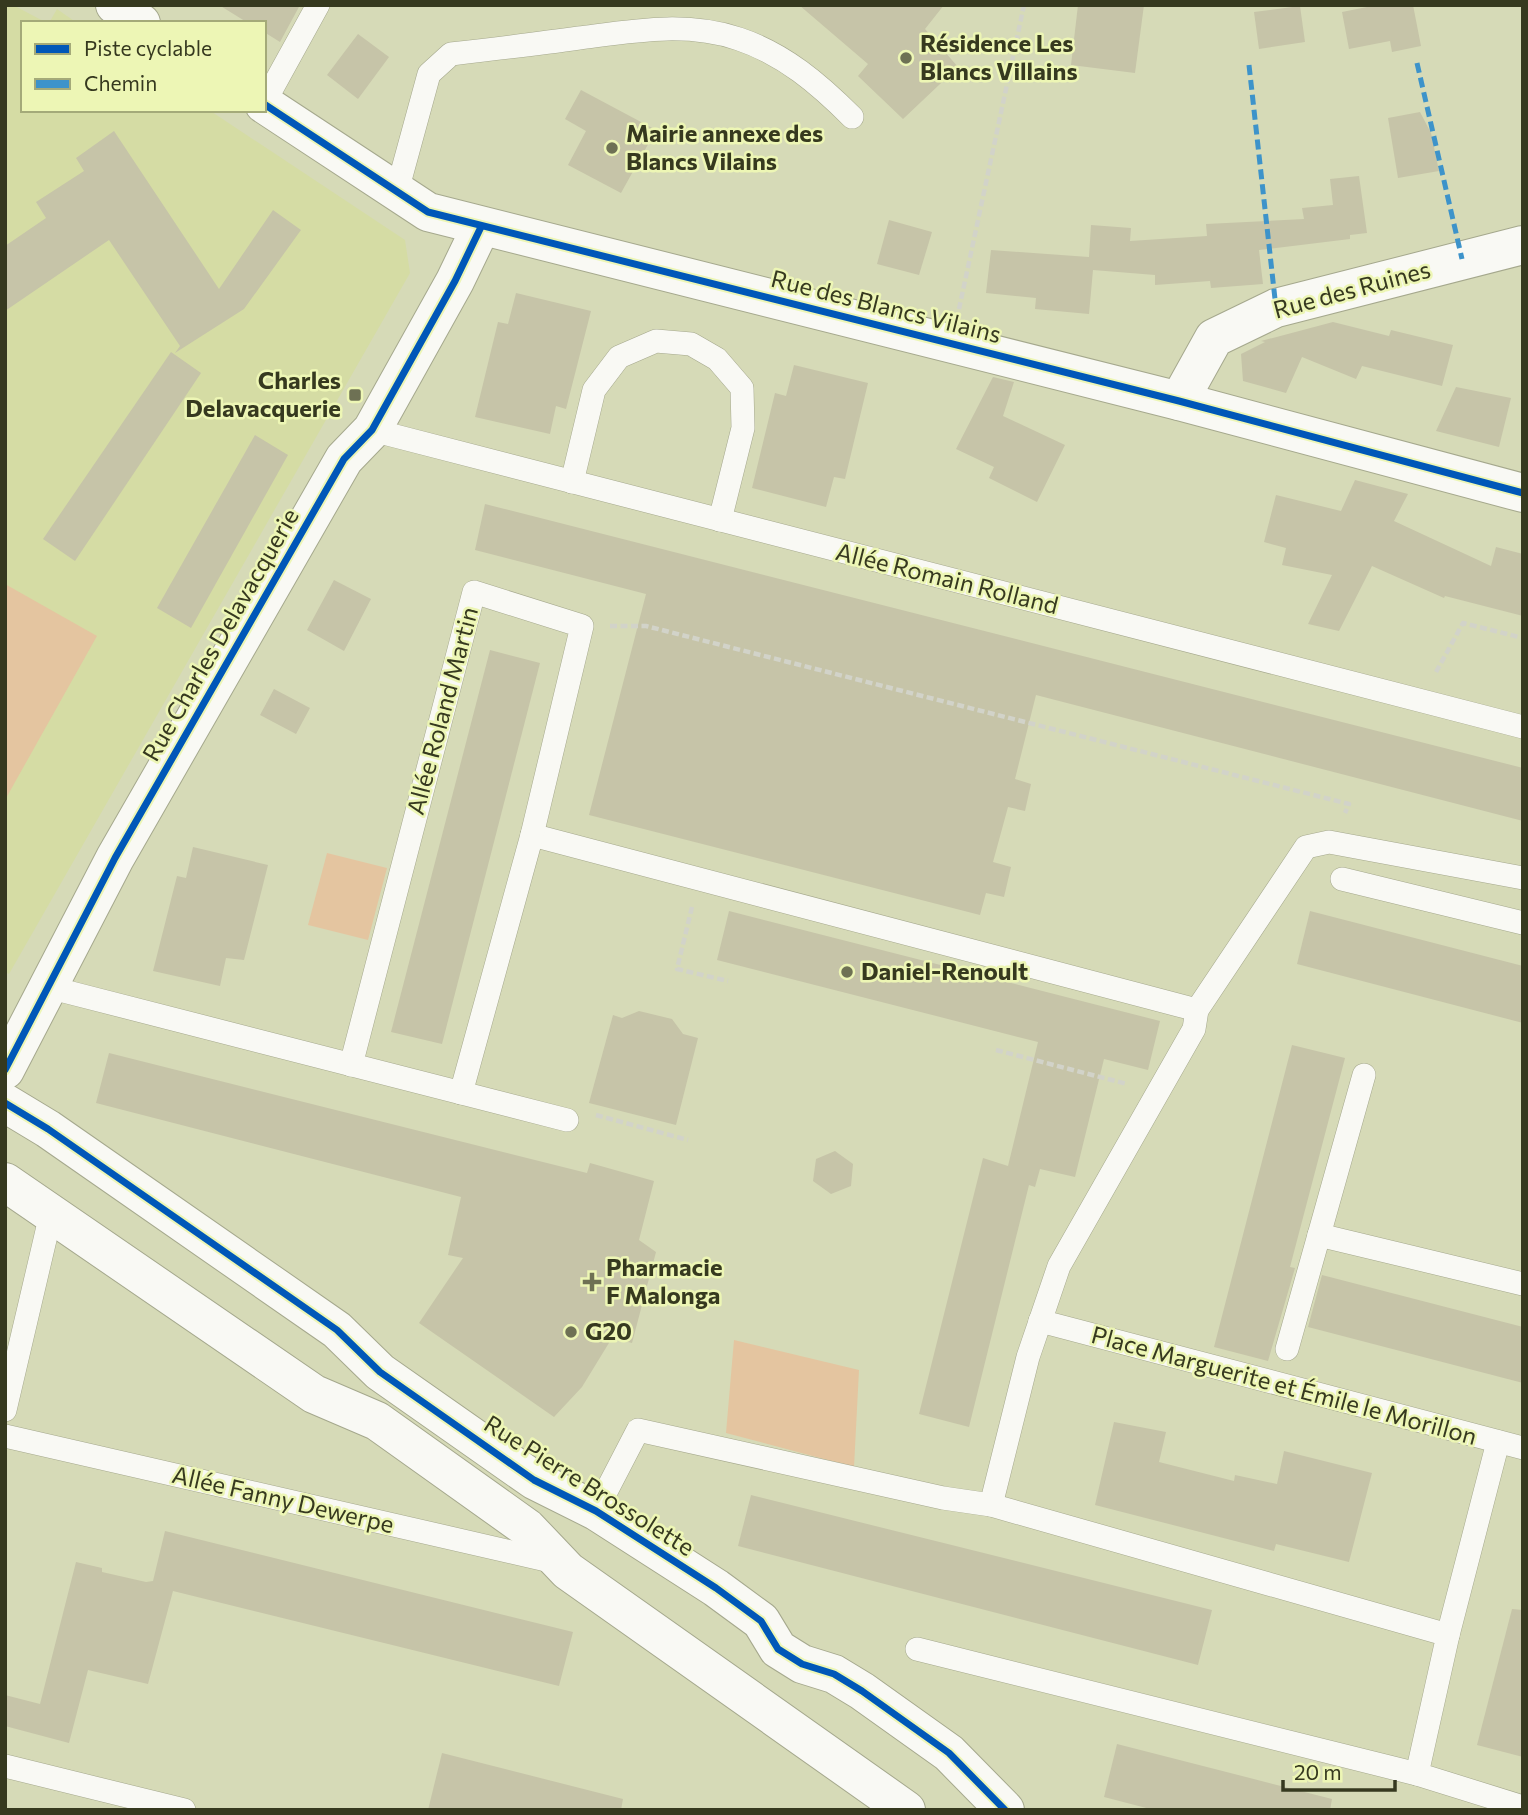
<svg xmlns="http://www.w3.org/2000/svg" width="1528" height="1815" font-family="Commissioner,sans-serif">
  <style>
    .built { fill: #d5dca4 }
    .green { fill: #e4c5a0 }
    .building { fill: #c6c4a8 }
    .lines { fill: none; stroke-linecap: round; stroke-linejoin: round }
    .service-casing { stroke: #a5a88d; stroke-width: 24 }
    .minor-casing { stroke: #a5a88d; stroke-width: 40 }
    .path { stroke: #d2d3c9; stroke-width: 4.5; stroke-dasharray: 7 3.5; stroke-linecap: butt }
    .service { stroke: #f9f9f4; stroke-width: 23 }
    .minor { stroke: #f9f9f4; stroke-width: 38 }
    .quiet { stroke: #3d93ca; stroke-width: 5; stroke-dasharray: 10 5; stroke-linecap: butt }
    .cycleway-casing { stroke: #edf6b5; stroke-width: 11 }
    .cycleway { stroke: #0057b8; stroke-width: 7 }
    .poi-dot { fill: #6e7154; stroke: #edf6b5; stroke-width: 2.5 }
    .labels { text-anchor: middle; stroke-width: 5; stroke-linejoin: round; paint-order: stroke }
    .poi-label { font-size: 24px; font-weight: bold; fill: #36391f; stroke: #edf6b5; text-anchor: start }
    .street-label { font-size: 24px; fill: #36391f; stroke: #edf6b5 }
  </style>
  <rect width="100%" height="100%" fill="#d6dab7"/>
  <!-- built -->
  <g class="built">
    <path d="M5 5H13L47 23H23V110H209L405 240 410 273 9 974 5 972Z"/>
    <path d="M57 9 77 23H49Z"/>
  </g>
  <!-- green -->
  <g class="green">
    <path d="M5 584 97 636 5 800Z"/>
    <path d="M327 853 387 868 368 940 308 925Z"/>
    <path d="M734 1340 859 1370 854 1467 726 1433Z"/>
  </g>
  <!-- building -->
  <g class="building">
    <path d="M219 5H300L280 42 264 32V23H248Z"/>
    <path d="M799 5H944L925 29 958 67 903 119 858 76 868 64Z"/>
    <path d="M1078 5H1144L1135 73 1071 65Z"/>
    <path d="M1377 5H1413L1421 46 1392 52 1390 41 1349 49 1342 12Z"/>
    <path d="M1300 6 1305 42 1259 49 1254 12Z"/>
    <path d="M358 34 389 57 358 99 327 75Z"/>
    <path d="M581 90 656 130 621 193 568 165 586 131 565 119Z"/>
    <path d="M1420 112 1431 133 1439 171 1398 178 1388 118Z"/>
    <path d="M114 131 219 289 273 210 301 230 244 309 175 353 180 346 109 240 5 311V246L46 218 36 202 84 171 76 158Z"/>
    <path d="M1359 176 1367 233 1350 235V239L1259 250 1263 284 1211 288 1210 281 1155 285V275L1093 270 1089 314 1035 309 1036 298 986 293 991 250 1089 257 1091 225 1131 228 1130 241 1207 236 1206 224 1304 219 1302 208 1333 205 1330 179Z"/>
    <path d="M889 220 932 232 919 275 877 264Z"/>
    <path d="M516 293 591 311 566 409 556 406 550 434 475 417 498 322 508 324Z"/>
    <path d="M1333 322 1389 336 1391 330 1453 345 1442 386 1362 366 1356 379 1302 357 1286 393 1243 381 1241 354 1265 342 1261 341Z"/>
    <path d="M171 352 201 373 75 561 43 539Z"/>
    <path d="M794 365 868 383 845 479 834 477 826 507 752 488 775 393 786 396Z"/>
    <path d="M993 377 1014 382 1003 416 1065 445 1037 502 989 478 994 467 956 449Z"/>
    <path d="M1456 387 1511 398 1499 447 1436 431Z"/>
    <path d="M255 435 288 455 191 628 157 608Z"/>
    <path d="M1355 480 1408 494 1394 521 1491 566 1496 547 1523 554V616L1445 596 1444 598 1372 566 1339 631 1308 624 1332 575 1282 565 1286 548 1264 542 1276 495 1341 511Z"/>
    <path d="M485 504 1523 768V821L1036 695 1015 779 1031 784 1025 811 1008 807 993 862 1011 867 1004 897 986 893 980 915 589 815 646 594 475 550Z"/>
    <path d="M334 580 371 599 344 651 307 630Z"/>
    <path d="M490 650 540 663 442 1044 391 1032Z"/>
    <path d="M274 689 310 708 296 734 260 715Z"/>
    <path d="M193 847 268 865 244 960 226 958 220 986 153 971 177 876 186 878Z"/>
    <path d="M729 911 1160 1021 1148 1070 1104 1059 1075 1177 1040 1169 1035 1187 1029 1185 969 1427 919 1414 983 1158 1008 1166 1038 1042 717 960Z"/>
    <path d="M1310 911 1523 966V1023L1297 964Z"/>
    <path d="M639 1011 672 1019 683 1034 698 1038 676 1125 589 1103 613 1015 622 1018Z"/>
    <path d="M1292 1045 1345 1058 1290 1267 1295 1268 1268 1361 1214 1347Z"/>
    <path d="M109 1053 587 1173 590 1163 654 1181 639 1240 656 1252 632 1343 612 1338 582 1387 554 1417 419 1323 463 1258 448 1255 461 1197 96 1103Z"/>
    <path d="M835 1151 853 1164 851 1186 831 1194 813 1181 816 1159Z"/>
    <path d="M1322 1275 1523 1327V1383L1308 1327Z"/>
    <path d="M1114 1422 1166 1432 1159 1462 1234 1481 1235 1475 1277 1484 1284 1451 1372 1473 1349 1562 1276 1544 1274 1551 1095 1505Z"/>
    <path d="M751 1495 1212 1610 1198 1665 738 1546Z"/>
    <path d="M165 1531 573 1632 559 1686 173 1591 148 1684 88 1670 69 1743 5 1726V1695L40 1704 76 1562 102 1568V1572L146 1582 153 1581Z"/>
    <path d="M1512 1609 1523 1610V1757L1477 1745Z"/>
    <path d="M1117 1744 1332 1799 1330 1810H1154L1104 1797Z"/>
    <path d="M442 1753 623 1799 621 1810H428Z"/>
  </g>
  <g class="lines">
    <defs>
      <g id="service">
        <path d="M264 103 318 5"/>
        <path d="M397 191 429 74 451 54C494 49 537 44 579 38 633 31 686 21 739 39 784 54 819 84 852 117"/>
        <path d="M372 430 1523 727"/>
        <path d="M572 482 594 390 619 357 656 341 691 344 717 359 742 388 743 428 720 520"/>
        <path d="M532 835 1197 1010"/>
        <path d="M1342 879 1523 923"/>
        <path d="M48 987 567 1120"/>
        <path d="M351 1065 474 592 582 626 532 835 461 1093"/>
        <path d="M1319 1235 1523 1284"/>
        <path d="M1040 1321 1523 1448"/>
        <path d="M1287 1349 1364 1075"/>
        <path d="M5 1410 51 1214"/>
        <path d="M5 1436 555 1562"/>
        <path d="M991 1505 1448 1635 1417 1774 1523 1807"/>
        <path d="M596 1511 638 1430 943 1498 991 1505 1028 1357 1059 1266 1194 1029 1197 1010 1306 847 1329 842 1523 878"/>
        <path d="M1448 1635 1498 1442"/>
        <path d="M917 1649 1417 1774"/>
        <path d="M5 1766 184 1810"/>
      </g>
      <g id="minor">
        <path d="M115 5 141 23"/>
        <path d="M264 104 428 212 1179 401 1523 493"/>
        <path d="M1179 401 1214 338 1276 308 1523 245"/>
        <path d="M5 1070 115 858 344 459 372 430 455 281 481 227"/>
        <path d="M5 1103 48 1129 337 1330 380 1372 534 1480 596 1511 716 1588 761 1621 778 1649 802 1664 834 1674 862 1691 949 1753 1005 1810"/>
        <path d="M5 1182 314 1394 377 1421 527 1528 568 1571 906 1810"/>
      </g>
    </defs>
    <!-- service casing -->
    <use href="#service" class="service-casing"/>
    <!-- minor casing -->
    <use href="#minor" class="minor-casing"/>
    <!-- path -->
    <g class="path">
      <path d="M959 309 1024 5"/>
      <path d="M610 626H646L1349 804 1345 813"/>
      <path d="M1436 672 1463 623 1523 638"/>
      <path d="M692 907 677 969 728 981"/>
      <path d="M996 1050 1127 1084"/>
      <path d="M596 1115 688 1140"/>
    </g>
    <!-- service -->
    <use href="#service" class="service"/>
    <!-- minor -->
    <use href="#minor" class="minor"/>
    <!-- quiet -->
    <g class="quiet">
      <path d="M1417 63 1462 259"/>
      <path d="M1249 65 1276 308"/>
    </g>
    <defs>
      <g id="cycleway">
        <path d="M264 104 428 212 1179 401 1523 493"/>
        <path d="M5 1070 115 858 344 459 372 430 455 281 481 227"/>
        <path d="M5 1103 48 1129 337 1330 380 1372 534 1480 596 1511 716 1588 761 1621 778 1649 802 1664 834 1674 862 1691 949 1753 1005 1810"/>
      </g>
    </defs>
    <!-- cycleway casing -->
    <use href="#cycleway" class="cycleway-casing"/>
    <!-- cycleway -->
    <use href="#cycleway" class="cycleway"/>
  </g>
  <!-- markers -->
  <g class="poi-dot">
    <circle cx="906" cy="58" r="7"/>
    <circle cx="612" cy="148" r="7"/>
    <rect x="348" y="388" width="14" height="14" rx="3.5"/>
    <circle cx="847" cy="972" r="7"/>
    <path d="M588.5 1271.5h7v7h7v7h-7v7h-7v-7h-7v-7h7z"/>
    <circle cx="571" cy="1332" r="7"/>
  </g>
  <g class="labels">
    <!-- poi labels -->
    <g class="poi-label">
      <text x="920" y="52">Résidence Les<tspan x="920" dy="28">Blancs Villains</tspan></text>
      <text x="626" y="142">Mairie annexe des<tspan x="626" dy="28">Blancs Vilains</tspan></text>
      <text x="341" y="389" text-anchor="end">Charles<tspan x="341" dy="28">Delavacquerie</tspan></text>
      <text x="861" y="980">Daniel-Renoult</text>
      <text x="606" y="1276">Pharmacie<tspan x="606" dy="28">F Malonga</tspan></text>
      <text x="585" y="1340">G20</text>
    </g>
    <!-- street labels -->
    <g class="street-label">
      <text transform="translate(1352 290) rotate(-15)" y="8">Rue des Ruines</text>
      <text transform="translate(886 307) rotate(14)" y="8">Rue des Blancs Vilains</text>
      <text transform="translate(947 579) rotate(14)" y="8">Allée Romain Rolland</text>
      <text transform="translate(221 635) rotate(-60)" y="8">Rue Charles Delavacquerie</text>
      <text transform="translate(443 711) rotate(-75)" y="8">Allée Roland Martin</text>
      <text transform="translate(1284 1386) rotate(15)" y="8">Place Marguerite et Émile le Morillon</text>
      <text transform="translate(589 1486) rotate(32)" y="8">Rue Pierre Brossolette</text>
      <text transform="translate(283 1500) rotate(13)" y="8">Allée Fanny Dewerpe</text>
    </g>
  </g>
  <!-- border -->
  <rect width="1528" height="1815" fill="none" stroke="#36391f" stroke-width="14"/>
  <!-- legend -->
  <rect x="21" y="21" width="245" height="91" fill="#edf6b5" stroke="#a4aa79" stroke-width="2"/>
  <rect x="35" y="44" width="35" height="10" fill="#0057b8" stroke="#a4aa79" stroke-width="2"/>
  <text x="84" y="56" font-size="21" fill="#36391f">Piste cyclable</text>
  <rect x="35" y="79" width="35" height="10" fill="#3d93ca" stroke="#a4aa79" stroke-width="2"/>
  <text x="84" y="91" font-size="21" fill="#36391f">Chemin</text>
  <!-- scale -->
  <path d="M1283 1780v10h112v-10" fill="none" stroke="#36391f" stroke-width="3.5"/>
  <text x="1294" y="1780" font-size="21" fill="#36391f" stroke="#edf6b5" stroke-width="5" paint-order="stroke">20 m</text>
</svg>
